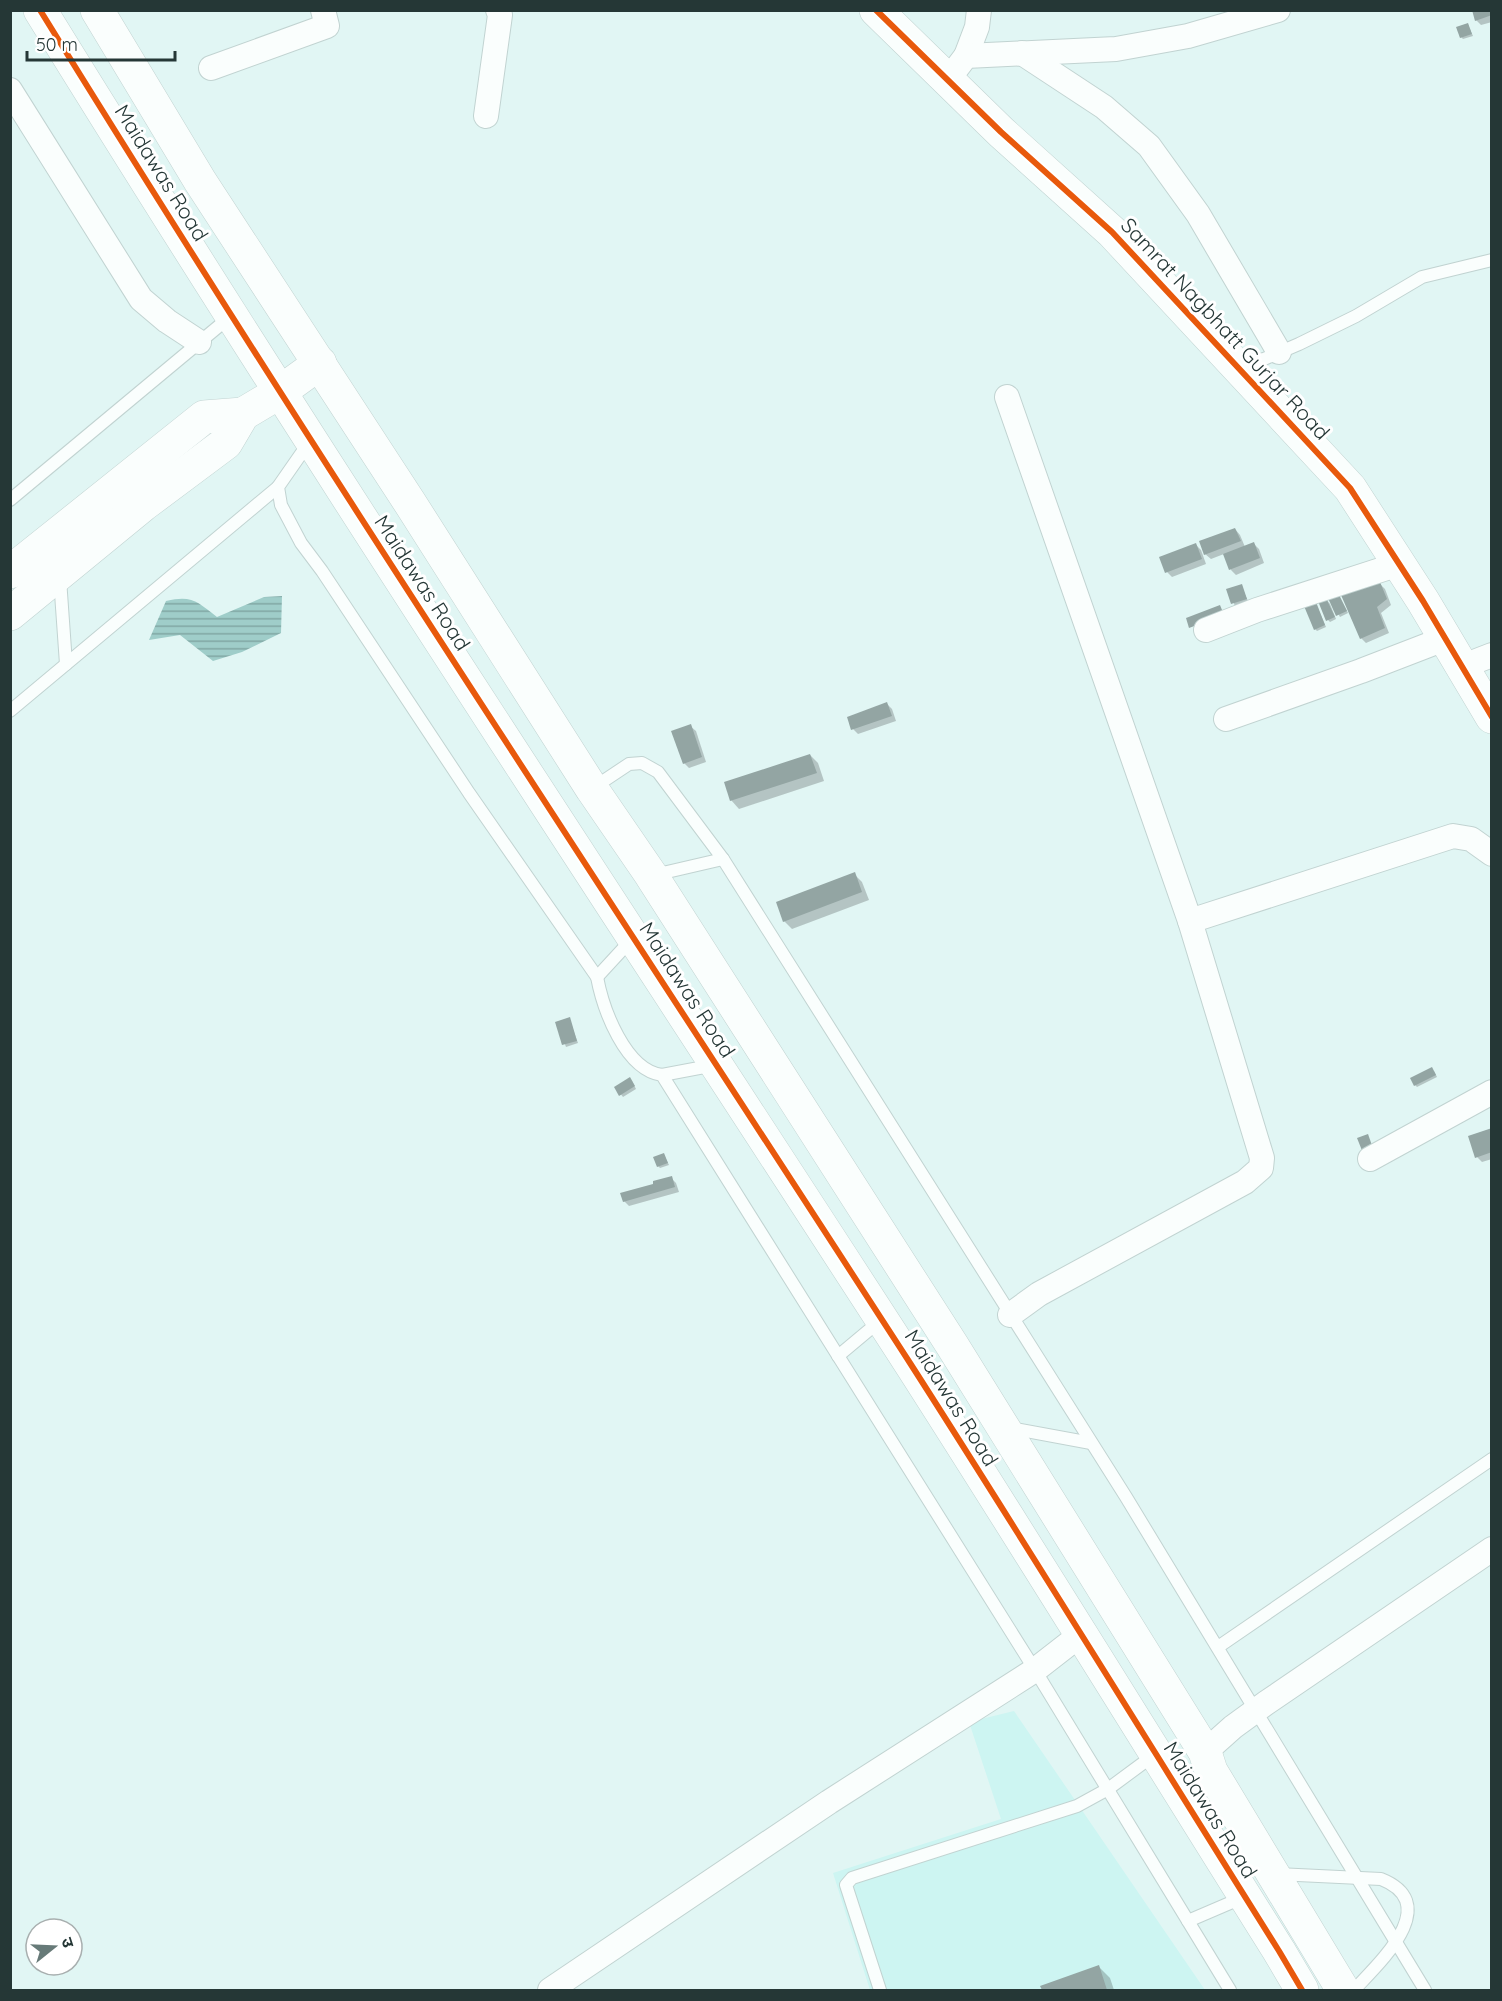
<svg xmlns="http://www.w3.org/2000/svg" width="1502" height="2001" font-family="Quicksand,'Noto Sans Devanagari',sans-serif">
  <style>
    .built { fill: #cdf5f2 }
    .water { fill: url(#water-rules) }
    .shadow { fill: #0003 }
    .building { fill: #93a5a3 }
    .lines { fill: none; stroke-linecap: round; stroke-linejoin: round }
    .lane-casing { stroke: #c1d3d1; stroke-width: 14 }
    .street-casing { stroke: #c1d3d1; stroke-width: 26 }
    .secondary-casing { stroke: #c1d3d1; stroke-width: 34 }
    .lane { stroke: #fafefd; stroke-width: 12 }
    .street { stroke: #fafefd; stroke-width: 24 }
    .secondary { stroke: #fafefd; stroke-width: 33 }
    .cycleway-casing { stroke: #fff; stroke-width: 10 }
    .cycleway { stroke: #e8590c; stroke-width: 6 }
    .labels { text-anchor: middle; stroke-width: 6; stroke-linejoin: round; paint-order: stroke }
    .street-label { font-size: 21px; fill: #253736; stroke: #fff }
  </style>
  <defs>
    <pattern id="water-rules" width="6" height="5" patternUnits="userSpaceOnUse" patternTransform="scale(1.5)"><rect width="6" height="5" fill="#9fcdc9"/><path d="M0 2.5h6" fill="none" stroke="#81a7a4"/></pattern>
  </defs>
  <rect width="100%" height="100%" fill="#e1f6f4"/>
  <!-- built -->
  <path class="built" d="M1014 1711 1205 1990H870L833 1873 1001 1819 969 1722Z"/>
  <!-- water -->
  <path class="water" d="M282 596 281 633 242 652 213 661 180 635 149 640 166 601C193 595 197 602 217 617L264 597Z"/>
  <!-- shadow -->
  <g class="shadow">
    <path d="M1492 10V22L1481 25 1476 20Z"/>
    <path d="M1468 25 1473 36 1463 39 1461 37Z"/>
    <path d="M1235 529 1240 535 1245 547 1254 544 1259 549 1264 563 1236 575 1231 570 1224 554 1211 559 1205 554Z"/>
    <path d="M1196 545 1201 550 1206 564 1172 577 1167 572Z"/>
    <path d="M1380 584 1385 589 1391 605 1381 613 1389 633 1366 643 1361 638Z"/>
    <path d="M1241 586 1248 601 1235 606 1228 590Z"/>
    <path d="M1340 597 1348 613 1340 617 1330 599Z"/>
    <path d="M1326 599 1330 604 1336 619 1330 622 1328 620Z"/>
    <path d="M1317 606 1326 627 1317 631 1315 629Z"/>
    <path d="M887 704 892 709 896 721 858 734 853 729Z"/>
    <path d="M690 726 696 731 706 762 689 768 684 763Z"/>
    <path d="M810 755 818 763 824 781 739 809 731 800Z"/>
    <path d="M854 874 862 882 869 900 792 929 784 921Z"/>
    <path d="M569 1019 578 1043 566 1047 557 1023Z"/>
    <path d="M1434 1071 1437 1077 1417 1087 1415 1085Z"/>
    <path d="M632 1081 636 1089 623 1097 616 1088Z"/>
    <path d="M1492 1130V1159L1482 1162 1477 1157Z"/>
    <path d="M664 1155 669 1165 660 1168 658 1166Z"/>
    <path d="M671 1178 676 1183 679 1192 629 1206 624 1201Z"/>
    <path d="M1099 1967 1110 1978 1114 1990H1043L1042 1987Z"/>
  </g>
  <!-- building -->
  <g class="building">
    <path d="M1472 10H1492V15L1475 21Z"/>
    <path d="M1468 23 1472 34 1460 38 1456 27Z"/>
    <path d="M1235 528 1241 541 1204 555 1199 541Z"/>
    <path d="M1254 542 1260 558 1229 570 1223 554Z"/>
    <path d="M1196 543 1202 559 1165 573 1159 557Z"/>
    <path d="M1380 582 1387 599 1377 607 1385 628 1360 639 1341 595Z"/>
    <path d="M1242 584 1247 599 1231 604 1226 589Z"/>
    <path d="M1338 593 1347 611 1336 616 1328 598Z"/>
    <path d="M1326 598 1335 617 1326 621 1318 601Z"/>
    <path d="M1316 602 1325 625 1314 630 1304 606Z"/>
    <path d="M1220 605 1224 615 1189 628 1186 618Z"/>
    <path d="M887 702 892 716 851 730 847 717Z"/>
    <path d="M691 724 702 757 683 764 671 731Z"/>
    <path d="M810 754 817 773 730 801 724 782Z"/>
    <path d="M855 872 862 892 783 922 776 902Z"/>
    <path d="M570 1017 577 1041 562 1045 555 1022Z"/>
    <path d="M1432 1067 1436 1075 1414 1086 1410 1078Z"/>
    <path d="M630 1077 635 1086 619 1096 614 1087Z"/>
    <path d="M1492 1128V1152L1475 1158 1468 1136Z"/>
    <path d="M1368 1134 1375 1154 1365 1158 1357 1138Z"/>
    <path d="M664 1153 668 1163 657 1167 653 1157Z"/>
    <path d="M672 1176 675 1187 623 1202 620 1193 653 1184V1181Z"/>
    <path d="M1099 1965 1107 1990H1042L1040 1986Z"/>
  </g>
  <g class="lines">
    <defs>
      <g id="lane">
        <path d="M1239 363 1264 359 1299 344 1356 316 1422 277 1492 260"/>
        <path d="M310 441 278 487 281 505 301 543 322 571 469 793 597 977C603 1009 625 1070 662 1075L1035 1670 1230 1990"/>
        <path d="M10 500 231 316"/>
        <path d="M60 579 66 664"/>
        <path d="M10 711 278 487"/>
        <path d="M593 788 629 764 642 763 658 772 723 859 1126 1497 1425 1990"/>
        <path d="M654 875 723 859"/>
        <path d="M597 977 632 939"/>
        <path d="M662 1075 715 1065"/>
        <path d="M838 1356 881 1320"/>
        <path d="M1010 1428 1091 1443"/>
        <path d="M1218 1647 1492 1459"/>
        <path d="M1277 1874 1381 1879C1444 1904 1379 1963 1354 1990"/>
        <path d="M1188 1921 1244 1897"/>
        <path d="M880 1990 846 1885 852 1878 1077 1806 1108 1789 1154 1755"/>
      </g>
      <g id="street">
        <path d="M1022 53 1104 107 1149 146 1198 214 1279 352"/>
        <path d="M966 56 977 27 979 10"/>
        <path d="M211 68 327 26 323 10"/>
        <path d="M947 81 966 56 1116 49 1188 36 1278 10"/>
        <path d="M10 90 141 299 167 321 199 342"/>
        <path d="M486 116 500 15 498 10"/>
        <path d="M1007 397 1190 921 1453 836 1471 839 1492 854"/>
        <path d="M1206 630 1257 610 1399 564"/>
        <path d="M1461 667 1492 655"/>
        <path d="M1226 719 1361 671 1444 639"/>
        <path d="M1370 1159 1492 1092"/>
        <path d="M1010 1315 1039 1294 1245 1182 1261 1168 1262 1158 1190 921"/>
        <path d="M1205 1752 1233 1727 1266 1703 1492 1549"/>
        <path d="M550 1990 829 1802 1035 1670 1080 1635"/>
      </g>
      <g id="secondary">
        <path d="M40 10C322 467 619 913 910 1363 1035 1558 1156 1755 1279 1951L1302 1990"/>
        <path d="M97 10 200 181 410 503 592 789 651 875 952 1345 1205 1752 1211 1771 1343 1990"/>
        <path d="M876 10 1001 132 1112 232 1350 488 1423 601 1492 717"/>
        <path d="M10 572 204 417 243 414"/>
        <path d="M10 614 143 505 226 443 243 414 280 392 320 363"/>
      </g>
    </defs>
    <!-- lane casing -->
    <use href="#lane" class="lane-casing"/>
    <!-- street casing -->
    <use href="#street" class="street-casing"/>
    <!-- secondary casing -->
    <use href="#secondary" class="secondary-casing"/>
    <!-- lane -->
    <use href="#lane" class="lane"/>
    <!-- street -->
    <use href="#street" class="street"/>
    <!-- secondary -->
    <use href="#secondary" class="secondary"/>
    <defs>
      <g id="cycleway">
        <path d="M40 10C322 467 619 913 910 1363 1035 1558 1156 1755 1279 1951L1302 1990"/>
        <path d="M876 10 1001 132 1112 232 1350 488 1423 601 1492 717"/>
      </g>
    </defs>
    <!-- cycleway casing -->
    <use href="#cycleway" class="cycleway-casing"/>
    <!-- cycleway -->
    <use href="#cycleway" class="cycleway"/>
  </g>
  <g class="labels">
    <!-- street labels -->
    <g class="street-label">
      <text transform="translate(161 173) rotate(58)" y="7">Maidawas Road</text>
      <text transform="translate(1225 329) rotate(47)" y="7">Samrat Nagbhatt Gurjar Road</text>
      <text transform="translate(422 583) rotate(57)" y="7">Maidawas Road</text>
      <text transform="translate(687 990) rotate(57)" y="7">Maidawas Road</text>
      <text transform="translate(951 1398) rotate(58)" y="7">Maidawas Road</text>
      <text transform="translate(1210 1810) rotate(58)" y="7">Maidawas Road</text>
    </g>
  </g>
  <!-- border -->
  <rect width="1502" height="2001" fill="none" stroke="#253736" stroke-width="24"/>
  <!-- north arrow -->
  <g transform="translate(54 1947) rotate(72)"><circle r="28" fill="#ffffff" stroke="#a8afaf" stroke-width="1.5"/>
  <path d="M0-4.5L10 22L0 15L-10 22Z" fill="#677a78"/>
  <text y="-9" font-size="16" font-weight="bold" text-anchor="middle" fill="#253736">उ</text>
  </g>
  <!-- scale -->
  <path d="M27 51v9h148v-9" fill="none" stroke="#253736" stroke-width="3"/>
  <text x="36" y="51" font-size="18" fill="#253736" stroke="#ffffff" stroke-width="4.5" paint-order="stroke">50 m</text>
</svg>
